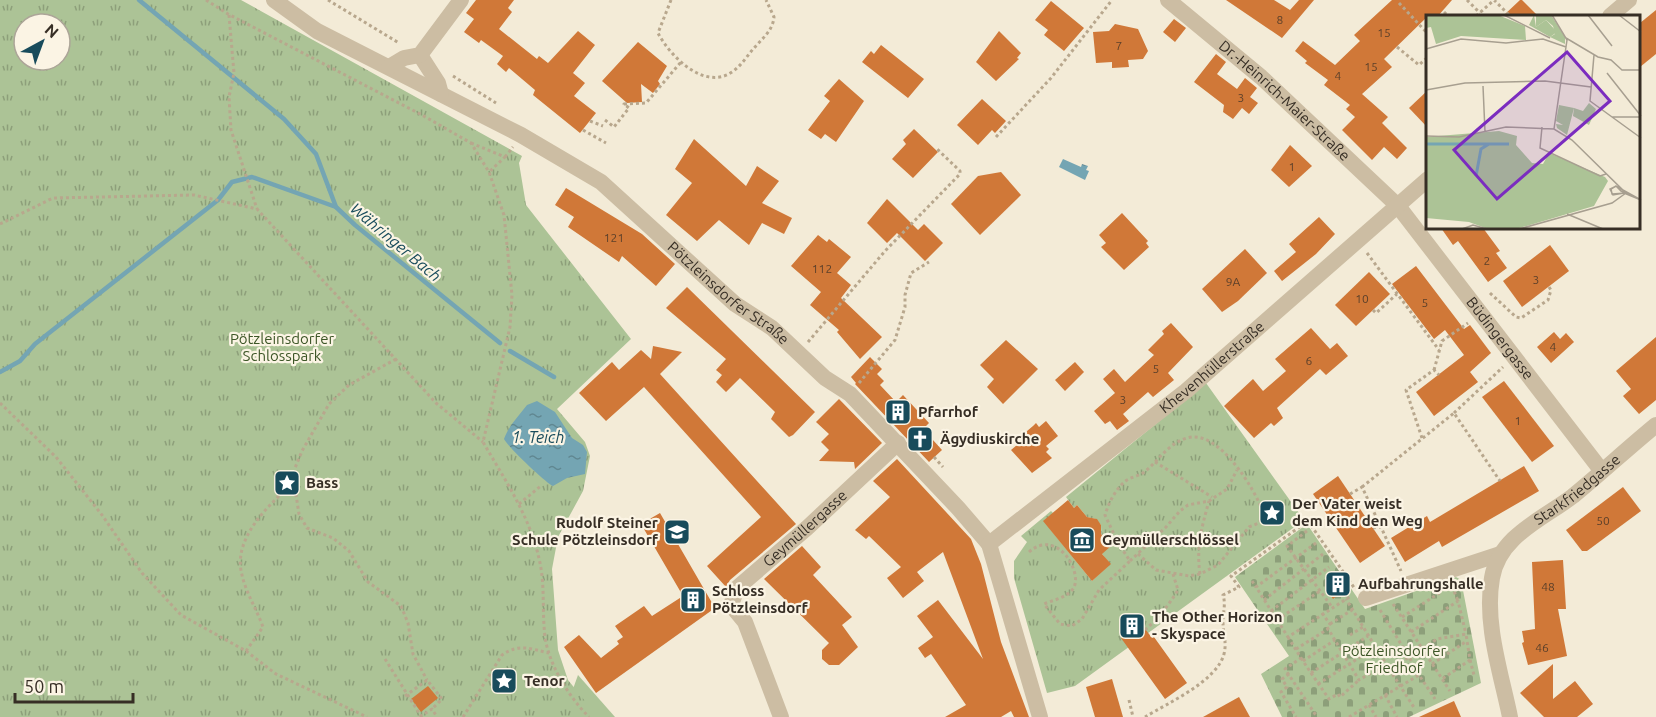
<svg xmlns="http://www.w3.org/2000/svg" width="1656" height="717" font-family="Ubuntu,sans-serif">
  <style>
    .grass { fill: #acc396 }
    .cemetery { fill: url(#cemetery-stones) }
    .park { fill: url(#park-tufts); fill-rule: evenodd }
    .water { fill: url(#water-ripples) }
    .lines { fill: none; stroke-linecap: round; stroke-linejoin: round }
    .stream { stroke: #74a5b3; stroke-width: 4.5 }
    .building { fill: #d07838 }
    .path { stroke: #b8a78d; stroke-width: 3; stroke-dasharray: 3 3; stroke-linecap: butt }
    .minor { stroke: #ccbda3; stroke-width: 16 }
    .tertiary { stroke: #ccbda3; stroke-width: 16 }
    .labels { text-anchor: middle; stroke-width: 4.5; stroke-linejoin: round; paint-order: stroke }
    .number-label { font-size: 12px; fill: #5c402a }
    .street-label { font-size: 15px; fill: #362e25; stroke: #fbf4e4 }
    .park-label { font-size: 15px; fill: #3d5627; stroke: #fbf4e4 }
    .poi-label { font-size: 15px; font-weight: bold; fill: #362e25; stroke: #fbf4e4; text-anchor: start }
    .water-label { font-size: 16px; font-style: italic; fill: #184b5b; stroke: #fbf4e4 }
    .inset-river { fill: none; stroke: #74a5b3; stroke-width: 3 }
    .inset-road { fill: none; stroke: #a79f90; stroke-width: 1.5 }
    .view { fill: #7b2cbf; fill-opacity: 0.15; stroke: #7b2cbf; stroke-width: 3 }
    .inset-edge { fill: none; stroke: #362e25; stroke-width: 3 }
  </style>
  <defs>
    <pattern id="cemetery-stones" width="16" height="16" patternUnits="userSpaceOnUse" patternTransform="scale(1.5)"><rect width="16" height="16" fill="#acc396"/><path d="M2 7V4a2 2 0 0 1 4 0v3zM10 15v-3a2 2 0 0 1 4 0v3z" fill="#8d9f7a"/></pattern>
    <pattern id="park-tufts" width="24" height="20" patternUnits="userSpaceOnUse" patternTransform="scale(1.5)"><rect width="24" height="20" fill="#acc396"/><path d="M3 7l-1-3M5 7V3M7 7l1-3M15 17l-1-3M17 17v-4M19 17l1-3" fill="none" stroke="#8d9f7a"/></pattern>
    <pattern id="water-ripples" width="26" height="14" patternUnits="userSpaceOnUse" patternTransform="scale(1.5)"><rect width="26" height="14" fill="#74a5b3"/><path d="M2 4q2-2 4 0t4 0M15 11q2-2 4 0t4 0" fill="none" stroke="#608791"/></pattern>
  </defs>
  <rect width="100%" height="100%" fill="#f3ebd7"/>
  <!-- grass -->
  <path class="grass" d="M578 675 615 717H580L573 689Z"/>
  <!-- cemetery -->
  <path class="cemetery" d="M1307 524 1365 609 1456 577 1461 580 1481 683 1409 717H1282L1261 674 1289 656 1235 577Z"/>
  <!-- park -->
  <g class="park">
    <path d="M0 0H241L522 156 519 163 526 205 631 339 557 409 585 442 590 456 583 491 558 537 552 569 558 650 568 680 598 717H0ZM24 24H60V60H24Z"/>
    <path d="M1206 383 1304 520 1075 686 1047 693 1014 578V561L1027 542 1021 536 1051 511 1053 513 1050 529 1092 581 1110 564 1102 554 1101 525 1096 519 1087 517 1077 505 1074 508 1066 497Z"/>
  </g>
  <!-- water -->
  <g class="water">
    <path d="M1063 159 1081 167 1082 164 1088 166 1086 170 1089 171 1085 180 1059 167Z"/>
    <path d="M537 401 555 412 572 438 583 445 587 452 585 474 567 478 553 486C547 484 507 446 504 439 509 425 518 417 527 405Z"/>
  </g>
  <g class="lines">
    <!-- stream -->
    <g class="stream">
      <path d="M139 0 284 119 316 154 336 207 355 225 500 343"/>
      <path d="M510 351 554 377"/>
      <path d="M0 372 20 361 35 344 218 200 232 182 252 177 336 207"/>
    </g>
  </g>
  <!-- building -->
  <g class="building">
    <path d="M476 0H514L508 8 512 12 499 29 537 59 539 56 548 63 578 31 595 45 573 73 585 83 574 96 596 113 580 133 533 95 535 90 509 68 506 72 497 64 503 56 481 40 479 43 464 32 474 19 466 13Z"/>
    <path d="M1226 0H1274L1290 10 1299 0H1314L1282 38Z"/>
    <path d="M1392 0H1452L1438 16H1428L1384 59 1392 67 1362 94 1388 117 1382 123 1407 148 1397 159 1384 147 1372 160 1342 130 1355 117 1346 109 1350 105 1324 85 1328 80 1305 63 1307 61 1295 51 1303 41 1335 65 1360 41 1354 35Z"/>
    <path d="M1520 0H1522L1538 16H1503Z"/>
    <path d="M1051 1 1084 28 1064 51 1044 35 1048 30 1035 20Z"/>
    <path d="M1656 10V54L1640 67V23Z"/>
    <path d="M1174 19 1186 28 1175 42 1163 32Z"/>
    <path d="M1115 24 1138 29 1148 51 1143 59 1128 60 1129 67 1112 68V62L1096 63 1093 32 1109 31Z"/>
    <path d="M999 31 1021 53 1017 58 1019 59 996 81 976 62Z"/>
    <path d="M638 42 667 66 658 81 660 84 653 93 641 84 642 102 627 103 602 81Z"/>
    <path d="M881 45 924 79 908 98 862 62 871 51 874 54Z"/>
    <path d="M1216 54 1226 62 1217 74 1237 89 1245 78 1257 88 1250 97 1258 103 1249 114 1242 108 1233 119 1223 112 1224 105 1194 82Z"/>
    <path d="M839 79 864 101 836 142 825 134 821 139 808 130 830 101 824 96Z"/>
    <path d="M1428 90V128L1409 108Z"/>
    <path d="M982 99 1006 121 995 133 992 130 978 145 957 125Z"/>
    <path d="M914 129 938 152 913 178 892 159 906 144 903 140Z"/>
    <path d="M694 139 746 186 757 166 779 181 762 203 792 218 784 234 762 223 749 245 719 220 697 241 666 215 692 183 675 169Z"/>
    <path d="M1290 145 1312 166 1289 187 1271 170Z"/>
    <path d="M1001 172 1021 195 980 235 951 204 978 176Z"/>
    <path d="M566 188 642 234 675 264 656 286 622 256 619 262 568 227 574 217 555 205Z"/>
    <path d="M887 199 918 230 924 224 943 243 925 261 897 233 887 243 867 223Z"/>
    <path d="M1122 213 1148 241 1146 243 1149 247 1124 270 1101 247 1106 243 1099 235Z"/>
    <path d="M1319 217 1335 234 1316 254 1282 281 1274 271 1296 252 1289 244Z"/>
    <path d="M1441 228H1483L1500 251 1496 253 1507 268 1488 282 1458 241 1453 245Z"/>
    <path d="M818 235 827 242 829 239 851 257 837 273 851 285 841 298 882 337 860 359 837 332 839 330 810 305 821 292 791 266Z"/>
    <path d="M1550 245 1569 271 1522 307 1503 281Z"/>
    <path d="M1245 249 1267 273 1238 301 1222 312 1202 289Z"/>
    <path d="M1416 266 1464 329 1470 325 1491 353 1470 372 1478 382 1434 416 1416 392 1464 355 1445 330 1434 339 1392 284Z"/>
    <path d="M1369 272 1390 294 1356 326 1335 305Z"/>
    <path d="M687 287 815 412 793 435 789 437 771 419 775 412 740 378 726 392 716 382 722 375 716 370 726 359 666 308Z"/>
    <path d="M1171 323 1193 347 1168 373 1174 380 1153 397 1148 392 1123 414 1129 421 1117 430 1110 421 1105 424 1094 411 1115 393 1103 379 1114 369 1125 382 1154 355 1148 350 1164 334 1162 331Z"/>
    <path d="M1311 328 1330 349 1337 343 1348 356 1326 375 1320 369 1277 408 1283 418 1274 426 1271 423 1254 438 1224 406 1253 379 1263 391 1286 371 1275 359Z"/>
    <path d="M1554 332 1560 339 1566 333 1574 342 1551 363 1537 347Z"/>
    <path d="M1656 337V400L1639 414 1623 396 1631 389 1616 371Z"/>
    <path d="M1006 340 1038 369 1003 404 987 387 994 379 980 365Z"/>
    <path d="M653 346 682 352 660 374 796 524 730 580 726 587 707 566 761 517 644 387 606 421 579 393 612 362 619 370 641 350 651 359Z"/>
    <path d="M870 357 882 369 877 374 884 381 880 385 896 402 903 395 929 423 923 429 942 450 929 462 855 384 856 383 851 377Z"/>
    <path d="M1075 362 1084 372 1065 391 1055 380Z"/>
    <path d="M1504 381 1554 446 1532 462 1482 397Z"/>
    <path d="M839 399 882 443 855 469 854 462 819 461 829 450 821 442 829 434 816 422Z"/>
    <path d="M1046 421 1058 436 1046 446 1049 449 1046 452 1052 458 1032 473 1011 450 1017 445 1014 442 1033 426 1036 423 1039 427Z"/>
    <path d="M897 459 971 539 981 564 1001 642 1029 717H1014L1011 711 1001 717H945L966 705 931 654 925 658 918 648 933 637 917 616 938 600 983 659 943 552 917 572 924 581 903 598 887 578 901 567 869 536 866 539 855 530 890 497 873 481Z"/>
    <path d="M1524 466 1539 491 1442 547 1439 541 1405 562 1391 538 1427 516 1430 522Z"/>
    <path d="M1338 476 1385 546 1360 563 1313 494Z"/>
    <path d="M1623 487 1641 511 1587 551H1582L1566 530Z"/>
    <path d="M1068 500 1074 508 1077 505 1087 517 1097 519 1101 525V534L1111 546 1102 554 1111 564 1092 581 1043 521Z"/>
    <path d="M660 513 715 608 596 693 564 647 579 635 601 658 619 644 617 641 623 637 615 626 644 606 652 616 683 596 641 524Z"/>
    <path d="M802 546 821 567 813 575 852 617 842 625 858 647 839 665H829L822 659V650L829 643 764 579Z"/>
    <path d="M1563 560 1566 609H1558L1567 656 1528 665 1522 643 1524 642 1522 631 1535 629 1532 562Z"/>
    <path d="M1341 576 1349 587 1333 599 1325 587Z"/>
    <path d="M1134 614 1152 638 1154 637 1187 683 1165 699 1121 638 1128 633 1121 624Z"/>
    <path d="M1553 664V699L1575 681 1593 704 1577 717H1544L1520 693Z"/>
    <path d="M1112 679 1123 717H1095L1086 687Z"/>
    <path d="M428 686 438 698 421 712 411 699Z"/>
    <path d="M1239 697 1250 717H1203Z"/>
    <path d="M1454 701 1461 717H1419Z"/>
  </g>
  <g class="lines">
    <!-- path -->
    <g class="path">
      <path d="M206 0 228 14 422 115 471 143 489 172 504 215 512 295 510 327 483 442C505 480 531 518 540 563 545 587 542 612 545 637 549 665 569 697 589 717"/>
      <path d="M328 0 399 43"/>
      <path d="M671 0 658 33C670 56 704 91 732 72 741 66 747 56 754 48 763 38 773 30 774 17L766 0"/>
      <path d="M1467 0 1480 13"/>
      <path d="M1399 3 1428 34"/>
      <path d="M1444 12 1448 16"/>
      <path d="M229 15 234 73 229 97 231 130 257 209"/>
      <path d="M1476 16 1494 0 1510 16"/>
      <path d="M1397 47 1419 65 1428 57"/>
      <path d="M453 76 496 103"/>
      <path d="M605 120 614 127 629 108 624 104 646 103 681 62"/>
      <path d="M590 121 603 126"/>
      <path d="M583 130 606 143"/>
      <path d="M996 137 1051 78 1112 0"/>
      <path d="M471 143 505 157 489 172"/>
      <path d="M505 157 513 147"/>
      <path d="M0 224 53 198 194 195 257 209 436 403 483 442"/>
      <path d="M1367 253 1439 350"/>
      <path d="M1490 293 1516 317 1521 318 1548 300 1551 290 1549 287"/>
      <path d="M1373 310 1376 313 1397 294"/>
      <path d="M808 342 885 251 960 174V171L936 148"/>
      <path d="M396 359 349 385 329 404 302 451 295 468 294 482 299 514 307 528 333 538 349 551 368 582 401 606 408 623 413 654 427 680"/>
      <path d="M1434 370 1442 341 1468 323"/>
      <path d="M859 383 895 340 905 307V295L911 273 929 262"/>
      <path d="M0 403 56 457 102 515 142 573 181 615 246 651 276 674 367 717"/>
      <path d="M1454 413 1503 367"/>
      <path d="M1422 438 1406 390 1434 370 1439 375"/>
      <path d="M934 457 943 467"/>
      <path d="M1155 462 1212 497"/>
      <path d="M1362 487 1454 413 1500 481"/>
      <path d="M1350 494 1362 487 1381 527"/>
      <path d="M519 504 542 485"/>
      <path d="M1373 528 1381 527 1401 571"/>
      <path d="M1307 531 1287 546 1332 607"/>
      <path d="M1316 543 1256 587 1288 637 1351 596"/>
      <path d="M1029 552C1057 527 1084 573 1073 589 1066 598 1053 600 1044 604L1060 624 1072 626 1082 619 1099 590 1130 561 1118 543 1105 515C1109 502 1116 488 1127 480 1132 477 1138 476 1143 473 1159 461 1167 444 1187 438 1218 428 1255 489 1264 514L1259 523 1249 527 1218 565 1200 574 1189 576 1156 570 1137 553"/>
      <path d="M1130 561 1166 527 1180 511 1188 505 1209 501 1227 489 1237 470"/>
      <path d="M1200 574C1196 547 1202 526 1209 501"/>
      <path d="M1252 581 1256 587"/>
      <path d="M1452 586 1458 601"/>
      <path d="M1264 600 1323 554"/>
      <path d="M1393 604 1450 691"/>
      <path d="M1380 610 1409 657 1437 639 1466 634 1470 660 1442 679"/>
      <path d="M1271 611 1329 567"/>
      <path d="M1322 613 1330 624 1327 627 1359 680 1386 664 1346 599"/>
      <path d="M1402 617 1441 592"/>
      <path d="M1277 620 1320 591"/>
      <path d="M1330 624 1352 610"/>
      <path d="M1136 632 1139 635C1155 622 1167 608 1178 590L1173 574"/>
      <path d="M1411 632 1458 601 1466 634"/>
      <path d="M1350 635 1363 627"/>
      <path d="M1288 637 1301 658 1285 669 1317 717"/>
      <path d="M1296 649 1328 629"/>
      <path d="M246 651 263 627C257 610 246 593 242 575 232 538 269 505 294 482"/>
      <path d="M1301 658 1311 673 1368 636"/>
      <path d="M385 659 421 716 432 709 437 717"/>
      <path d="M1470 660 1474 675"/>
      <path d="M1303 661 1335 640"/>
      <path d="M1386 664 1415 709"/>
      <path d="M1432 664 1467 641"/>
      <path d="M1390 669 1409 657 1419 675"/>
      <path d="M1311 673 1329 699 1338 694 1340 697 1359 680"/>
      <path d="M1289 674 1282 679 1287 687 1281 692 1296 717"/>
      <path d="M1318 684 1376 647"/>
      <path d="M1385 695 1397 717"/>
      <path d="M405 696 427 680 442 699 432 709"/>
      <path d="M1129 700 1133 717"/>
      <path d="M1369 705 1376 717"/>
      <path d="M463 717 502 655C519 643 531 649 549 653"/>
      <path d="M1145 717C1168 703 1217 681 1224 654 1227 642 1223 634 1223 622 1223 612 1226 604 1223 595L1239 587 1231 576 1308 521 1355 589"/>
      <path d="M1349 717 1419 675 1435 699"/>
    </g>
    <!-- minor -->
    <g class="minor">
      <path id="s1" d="M274 0 317 31 521 135 601 182 735 304 772 328 825 378 850 394 958 508 989 544"/>
      <path id="s2" d="M1168 0 1261 77 1398 206 1601 470"/>
      <path d="M420 55 438 83 441 94"/>
      <path d="M389 67 404 58 420 55 461 0"/>
      <path d="M1366 598 1500 554"/>
      <path id="s3" d="M781 717 745 622 731 605 737 588 807 528 898 443"/>
      <path id="s4" d="M1510 717C1501 673 1484 623 1492 578 1499 536 1543 519 1573 496 1601 473 1628 448 1656 425"/>
    </g>
    <!-- tertiary -->
    <g class="tertiary">
      <path d="M1610 16 1629 0"/>
      <path id="s5" d="M1040 717 989 544 1186 391 1428 179"/>
    </g>
  </g>
  <!-- icons -->
  <defs>
    <symbol id="building-square" viewBox="-11 -11 22 22"><rect x="-9" y="-9" width="18" height="18" rx="4" fill="#184b5b" stroke="#fbf4e4"/><path d="M-4-6H4V6H1V3H-1V6H-4ZM-2.5-4.3h1.7v1.8h-1.7ZM.8-4.3h1.7v1.8H.8ZM-2.5-1h1.7V.8h-1.7ZM.8-1h1.7V.8H.8Z" fill="#fff"/></symbol>
    <symbol id="church-square" viewBox="-11 -11 22 22"><rect x="-9" y="-9" width="18" height="18" rx="4" fill="#184b5b" stroke="#fbf4e4"/><path d="M-1.2-6h2.4v3.5h3.3v2.4h-3.3V6h-2.4V-.1h-3.3v-2.4h3.3Z" fill="#fff"/></symbol>
    <symbol id="sight-square" viewBox="-11 -11 22 22"><rect x="-9" y="-9" width="18" height="18" rx="4" fill="#184b5b" stroke="#fbf4e4"/><path d="M0-6L1.8-2.2L6-1.7L2.9 1.2L3.7 5.4L0 3.3L-3.7 5.4L-2.9 1.2L-6-1.7L-1.8-2.2Z" fill="#fff"/></symbol>
    <symbol id="school-square" viewBox="-11 -11 22 22"><rect x="-9" y="-9" width="18" height="18" rx="4" fill="#184b5b" stroke="#fbf4e4"/><path d="M0-5L7-2L0 1L-7-2ZM-4 1L0 2.5L4 1V4Q0 6-4 4Z" fill="#fff"/></symbol>
    <symbol id="museum-square" viewBox="-11 -11 22 22"><rect x="-9" y="-9" width="18" height="18" rx="4" fill="#184b5b" stroke="#fbf4e4"/><path d="M0-6L6-3V-2H-6V-3ZM-5-1h2V3h-2ZM-1-1h2V3h-2ZM3-1h2V3H3ZM-6 4H6V6H-6Z" fill="#fff"/></symbol>
  </defs>
  <g fill-rule="evenodd">
    <use href="#building-square" x="883" y="397" width="30" height="30"/>
    <use href="#church-square" x="905" y="424" width="30" height="30"/>
    <use href="#sight-square" x="272" y="468" width="30" height="30"/>
    <use href="#sight-square" x="1257" y="498" width="30" height="30"/>
    <use href="#school-square" x="662" y="517" width="30" height="30"/>
    <use href="#museum-square" x="1067" y="525" width="30" height="30"/>
    <use href="#building-square" x="1323" y="569" width="30" height="30"/>
    <use href="#building-square" x="678" y="585" width="30" height="30"/>
    <use href="#building-square" x="1117" y="611" width="30" height="30"/>
    <use href="#sight-square" x="489" y="666" width="30" height="30"/>
  </g>
  <g class="labels">
    <!-- number labels -->
    <g class="number-label">
      <text x="1280" y="24">8</text>
      <text x="1384" y="37">15</text>
      <text x="1119" y="50">7</text>
      <text x="1371" y="71">15</text>
      <text x="1338" y="80">4</text>
      <text x="1241" y="102">3</text>
      <text x="1292" y="171">1</text>
      <text x="614" y="242">121</text>
      <text x="1487" y="265">2</text>
      <text x="822" y="273">112</text>
      <text x="1536" y="284">3</text>
      <text x="1233" y="286">9A</text>
      <text x="1362" y="303">10</text>
      <text x="1425" y="307">5</text>
      <text x="1553" y="351">4</text>
      <text x="1309" y="365">6</text>
      <text x="1156" y="373">5</text>
      <text x="1123" y="404">3</text>
      <text x="1518" y="425">1</text>
      <text x="1603" y="525">50</text>
      <text x="1548" y="591">48</text>
      <text x="1542" y="652">46</text>
    </g>
    <!-- street labels -->
    <g class="street-label">
      <text dy="5" stroke="none"><textPath href="#s2" startOffset="154">Dr.-Heinrich-Maier-Straße</textPath></text>
      <text dy="5" stroke="none"><textPath href="#s1" startOffset="544">Pötzleinsdorfer Straße</textPath></text>
      <text dy="5" stroke="none"><textPath href="#s2" startOffset="476">Büdingergasse</textPath></text>
      <text dy="5" stroke="none"><textPath href="#s5" startOffset="465">Khevenhüllerstraße</textPath></text>
      <text dy="5" stroke="none"><textPath href="#s4" startOffset="267">Starkfriedgasse</textPath></text>
      <text dy="5" stroke="none"><textPath href="#s3" startOffset="232">Geymüllergasse</textPath></text>
    </g>
    <!-- park labels -->
    <g class="park-label">
      <text x="282" y="344">Pötzleinsdorfer<tspan x="282" dy="17">Schlosspark</tspan></text>
      <text x="1394" y="656">Pötzleinsdorfer<tspan x="1394" dy="17">Friedhof</tspan></text>
    </g>
    <!-- poi labels -->
    <g class="poi-label">
      <text x="918" y="417">Pfarrhof</text>
      <text x="940" y="444">Ägydiuskirche</text>
      <text x="306" y="488">Bass</text>
      <text x="1292" y="509">Der Vater weist<tspan x="1292" dy="17">dem Kind den Weg</tspan></text>
      <text x="658" y="528" text-anchor="end">Rudolf Steiner<tspan x="658" dy="17">Schule Pötzleinsdorf</tspan></text>
      <text x="1102" y="545">Geymüllerschlössel</text>
      <text x="1358" y="589">Aufbahrungshalle</text>
      <text x="712" y="596">Schloss<tspan x="712" dy="17">Pötzleinsdorf</tspan></text>
      <text x="1152" y="622">The Other Horizon<tspan x="1152" dy="17">- Skyspace</tspan></text>
      <text x="524" y="686">Tenor</text>
    </g>
    <!-- water labels -->
    <g class="water-label">
      <text transform="translate(396 242) rotate(40)" y="6">Währinger Bach</text>
      <text x="538" y="443">1. Teich</text>
    </g>
  </g>
  <!-- overview -->
  <g transform="translate(1426 15)">
    <rect width="214" height="214" fill="#f3ebd7"/>
    <path d="M108 0 110 12 120 5 131 17 124 22 103 10Z" fill="#acc396"/>
    <path d="M110 0H125L139 22V29L124 22 129 19 127 11 120 5 110 12Z" fill="#acc396"/>
    <path d="M0 0H72L99 11 100 25 35 21 10 29 5 12 0 13ZM163 88 170 94 163 110 147 101 148 93 157 96Z" fill="#acc396"/>
    <path d="M133 90 148 93 141 120 131 113 130 109 137 110 130 106ZM73 116 91 121 90 130 106 148 117 149 123 138 179 162 182 166 168 191 90 214H62L43 207 0 203V122Z" fill="#acc396"/>
    <path class="inset-river" d="M0 129H83M50 161 55 134 63 129"/>
    <path class="inset-road" d="M78 0 124 23M126 0 141 25 128 114M162 0 186 31M193 0 215 17M140 23 172 42 185 45 196 55H215M0 34 35 24 80 28 117 24 140 32M168 40 164 86 215 123M181 58 215 101M57 71 59 117M0 75 39 68 119 66 165 72M186 102H215M116 112 114 133 174 161 180 159M0 121 33 122 80 112 128 114 146 125 200 178 215 185M190 171 195 176 200 178 186 179 185 174ZM215 185 190 171 184 174 187 180 198 178 215 185M141 199 177 214M36 214 47 210 61 214M93 214 186 188 200 178"/>
    <path class="view" d="M141 37 184 86 71 184 28 135Z"/>
    <rect width="214" height="214" class="inset-edge"/>
  </g>
  <!-- north arrow -->
  <g transform="translate(42 42) rotate(41)"><circle r="28" fill="#fbf4e4" stroke="#aca598" stroke-width="1.5"/>
  <path d="M0-4.5L10 22L0 15L-10 22Z" fill="#184b5b"/>
  <text y="-9" font-size="16" font-weight="bold" text-anchor="middle" fill="#362e25">N</text>
  </g>
  <!-- scale -->
  <path d="M15 693v9h118v-9" fill="none" stroke="#362e25" stroke-width="3"/>
  <text x="24" y="693" font-size="18" fill="#362e25" stroke="#fbf4e4" stroke-width="4.5" paint-order="stroke">50 m</text>
</svg>
